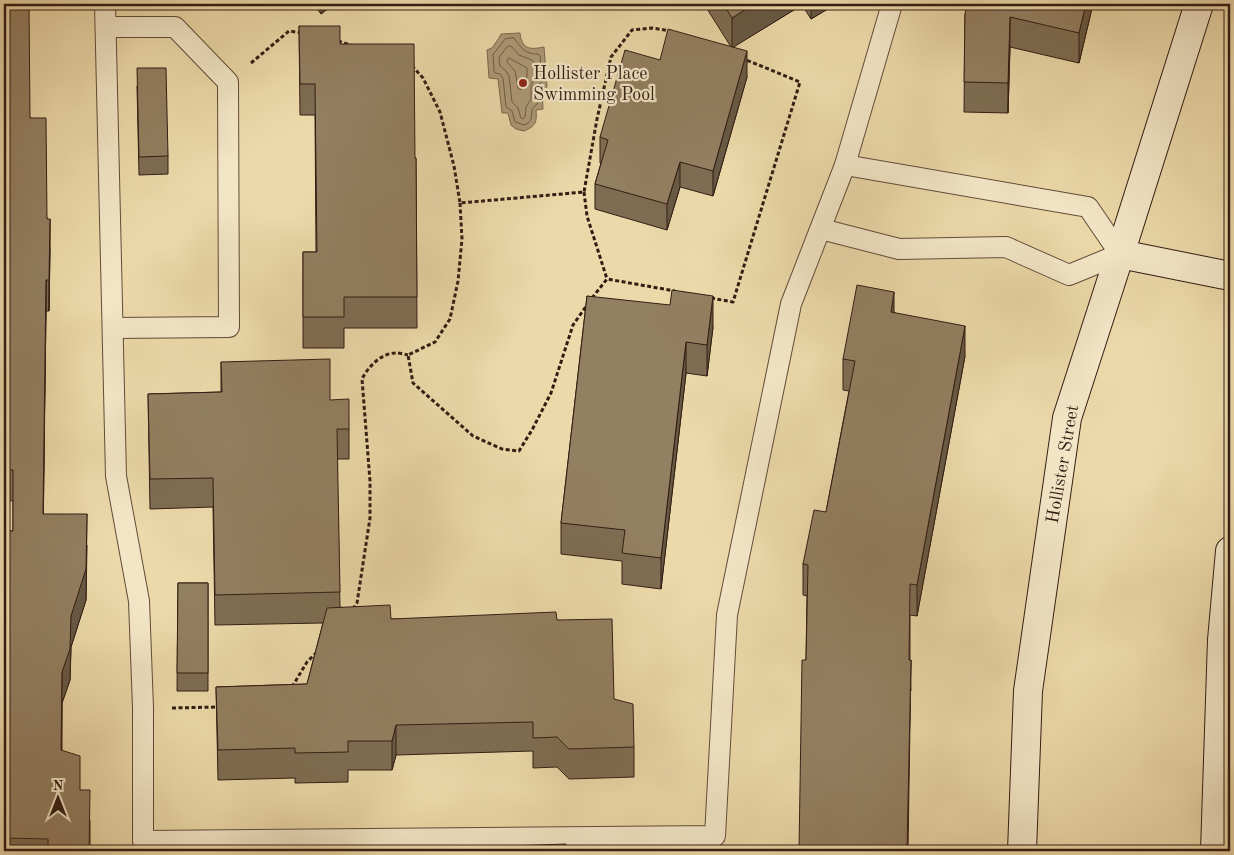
<svg xmlns="http://www.w3.org/2000/svg" width="1234" height="855" font-family="'Old Standard TT',serif">
  <style>
    .water { fill: #ad9976; stroke: #7c674f }
    .lines { fill: none; stroke-linecap: round; stroke-linejoin: round }
    .shore { stroke: #705b45; stroke-width: 1 }
    .lane-casing { stroke: #604c39; stroke-width: 22 }
    .secondary-casing { stroke: #321d14; stroke-width: 30 }
    .path { stroke: #321d14; stroke-width: 3; stroke-dasharray: 4 2.5; stroke-linecap: butt }
    .lane { stroke: #f3e6c7; stroke-width: 20 }
    .secondary { stroke: #f3e6c7; stroke-width: 28 }
    .wall { fill: #7e6d53; stroke: #321d14 }
    .shaded-wall { fill: #675944; stroke: #321d14 }
    .building { fill: #937f61; stroke: #321d14 }
    .poi-dot { fill: #8f2418; stroke: #f3e6c7; stroke-width: 2 }
    .labels { text-anchor: middle; stroke-width: 4.5; stroke-linejoin: round; paint-order: stroke }
    .poi-label { font-size: 18px; fill: #321d14; stroke: #f3e6c7; text-anchor: start }
    .street-label { font-size: 18px; fill: #321d14; stroke: #f3e6c7 }
  </style>
  <rect width="100%" height="100%" fill="#ecd9a9"/>
  <filter id="stains"><feTurbulence type="fractalNoise" baseFrequency=".004" numOctaves="4"/><feColorMatrix values="0 0 0 0 .2 0 0 0 0 .09 0 0 0 0 .02 0 0 0 .5 -.17"/></filter>
  <radialGradient id="worn" r=".72"><stop offset=".6" stop-color="#630" stop-opacity="0"/><stop offset="1" stop-color="#630" stop-opacity=".3"/></radialGradient>
  <!-- water -->
  <path class="water" d="M520 33C522 49 529 50 544 47L547 87 542 88 543 109 536 110C537 122 536 126 524 131L516 129 511 125 508 113H502L498 79 489 78 487 50 492 48 499 38 501 34Z"/>
  <g class="lines">
    <!-- shore -->
    <g class="shore">
      <path d="M514 38C520 47 526 55 538 54L540 56 542 81 537 88 538 103 532 109C531 117 533 122 524 125L515 122 512 111 506 107 503 78 500 74 495 73 494 71 493 54 496 51 505 39Z"/>
      <path d="M508 46H511L519 55 532 60 534 62 535 78 531 85V99L526 107 525 117 523 119 521 118 518 108 512 102 509 76 506 71 500 66 499 58Z"/>
      <path d="M509 58 527 68V76L521 90 518 88 515 71 507 62Z"/>
    </g>
    <defs>
      <g id="lane">
        <path d="M105 4 116 476 139 601 143 708V841L715 836 727 615 791 304 845 165 892 4"/>
        <path d="M106 27H175L228 82 229 327 113 328"/>
        <path d="M821 229 899 249 1006 247 1069 275 1120 254 1088 207 845 165"/>
      </g>
      <g id="secondary">
        <path d="M1120 254 1230 276"/>
        <path d="M1022 851 1028 691 1067 418 1120 254 1199 4"/>
        <path d="M1215 851 1222 640 1230 551"/>
      </g>
    </defs>
    <!-- lane casing -->
    <use href="#lane" class="lane-casing"/>
    <!-- secondary casing -->
    <use href="#secondary" class="secondary-casing"/>
    <!-- path -->
    <g class="path">
      <path d="M338 41 351 45"/>
      <path d="M251 63 289 31 303 33"/>
      <path d="M411 67 414 68 423 78 440 112 454 166 460 203 584 192 597 119 611 57 632 30 652 28 671 31"/>
      <path d="M584 192 587 216 607 279"/>
      <path d="M460 203 462 239 458 281 450 319 435 342 408 355 413 383 473 436 502 449 519 451 532 430 551 393 573 325 587 305"/>
      <path d="M592 298 607 279 675 291"/>
      <path d="M711 298 733 302 800 82 744 59"/>
      <path d="M353 609 357 603 370 518V481L362 379C368 367 381 353 396 353 399 353 404 354 408 355"/>
      <path d="M292 687 307 662 317 652"/>
      <path d="M172 708 219 707"/>
    </g>
    <!-- lane -->
    <use href="#lane" class="lane"/>
    <!-- secondary -->
    <use href="#secondary" class="secondary"/>
  </g>
  <!-- wall -->
  <g class="wall">
    <path d="M4 4 30 118 47 219 50 250 49 311H46L43 514 87 545 86 600 71 647 70 680 62 703V750L80 790 90 821V851H4V531H13V501L4 500V241H9V202H4Z"/>
    <path d="M313 4H334L321 14Z"/>
    <path d="M704 4H836L811 19 802 5 733 47 747 77 713 196 680 187 667 230 595 209V184L601 163H600V137L660 60 731 47Z"/>
    <path d="M1093 4 1079 63 1010 47 1008 113 964 112 965 14Z"/>
    <path d="M299 26 340 44 415 158H416L417 328H344V348H303V252H316L315 115H300Z"/>
    <path d="M137 86 168 156V174L139 175Z"/>
    <path d="M587 296 713 327 707 376 686 373 661 589 622 584V561L561 554V523Z"/>
    <path d="M894 312 965 356 917 616 910 615V660L911 691 806 660 807 596 803 595V564L826 512 849 391 843 390V359Z"/>
    <path d="M221 362 330 400 349 429V459H337L340 607 391 619 557 620 614 699 634 747V777L569 779 557 767 533 768V751L396 755 392 770H348V782L295 783V778L218 780 216 687 307 684 323 623 215 625 213 507 150 509 148 394 221 392Z"/>
    <path d="M178 583H208V691H177Z"/>
  </g>
  <!-- shaded-wall -->
  <g class="shaded-wall">
    <path d="M321 4H334L321 14Z"/>
    <path d="M754 4H802V5L732 48V18Z"/>
    <path d="M811 4H836L811 19Z"/>
    <path d="M1086 4H1093L1079 63V33Z"/>
    <path d="M1010 17V47L1008 113V83Z"/>
    <path d="M747 51V77L713 196V171Z"/>
    <path d="M680 162V187L667 230V204Z"/>
    <path d="M50 219V250L49 311V280Z"/>
    <path d="M46 280V311L43 545Z"/>
    <path d="M894 292V323L891 312Z"/>
    <path d="M713 296V327L707 376V345Z"/>
    <path d="M965 326V356L917 616V585Z"/>
    <path d="M686 342V373L661 589V558Z"/>
    <path d="M87 514 86 600 71 647 70 680 62 703 61 781 62 672Z"/>
    <path d="M911 660 908 851H907Z"/>
    <path d="M396 725V755L392 770V741Z"/>
  </g>
  <!-- building -->
  <g class="building">
    <path d="M4 4H26V5H29L30 118H46L47 219H50L49 280H46L43 514H87L86 569 71 616 70 649 62 672 61 750 80 756V790H90L89 851H48V839L4 838V531H13V470H4V241H9V171H4Z"/>
    <path d="M723 4H754L732 18Z"/>
    <path d="M967 4H1086L1079 33 1010 17 1008 83 964 82 965 14Z"/>
    <path d="M299 26H340V44H414L415 158H416L417 297H344V317H303V252H317L315 84H300Z"/>
    <path d="M668 29 747 51 713 171 680 162 667 204 595 184 608 140 600 137 625 50 660 60Z"/>
    <path d="M137 68H166L168 156 139 157Z"/>
    <path d="M857 285 894 292 891 312 965 326 917 585 910 584 909 660H911L907 851H799L802 660H806L808 565 803 564 814 510 826 512 855 361 843 359Z"/>
    <path d="M672 290 713 296 707 345 686 342 661 558 622 553 625 530 561 523 587 296 670 305Z"/>
    <path d="M330 359V400L349 399V429H337L340 592 215 595 213 478 150 479 148 394 222 392 221 362Z"/>
    <path d="M178 583H208V673H177Z"/>
    <path d="M390 605 391 619 556 612 557 620 612 619 614 699 633 704 634 747 569 749 557 737 533 738V722L396 725 392 741H348V752L295 753V748L218 750 216 687 307 684 327 608Z"/>
    <path d="M566 844V851H481V847Z"/>
  </g>
  <!-- markers -->
  <circle class="poi-dot" cx="523" cy="83" r="5"/>
  <g class="labels">
    <!-- poi labels -->
    <g class="poi-label">
      <text x="533" y="79">Hollister Place<tspan x="533" dy="21">Swimming Pool</tspan></text>
    </g>
    <!-- street labels -->
    <g class="street-label">
      <text transform="translate(1062 464) rotate(-80)" y="6">Hollister Street</text>
    </g>
  </g>
  <!-- margin -->
  <rect width="1234" height="855" fill="none" stroke="#ecd9a9" stroke-width="20"/>
  <rect x="5" y="5" width="1224" height="845" fill="none" stroke="#321d14" stroke-width="2.5"/>
  <rect x="10" y="10" width="1214" height="835" fill="none" stroke="#321d14"/>
  <!-- north arrow -->
  <g transform="translate(58 798)" stroke="#f3e6c7" stroke-width="4" paint-order="stroke">
  <path d="M0-4L9 19L0 12L-9 19Z" fill="#321d14"/>
  <text y="-8" font-size="14" font-weight="bold" text-anchor="middle" fill="#321d14">N</text>
  </g>
  <rect width="100%" height="100%" filter="url(#stains)"/>
  <rect width="100%" height="100%" fill="url(#worn)"/>
</svg>
